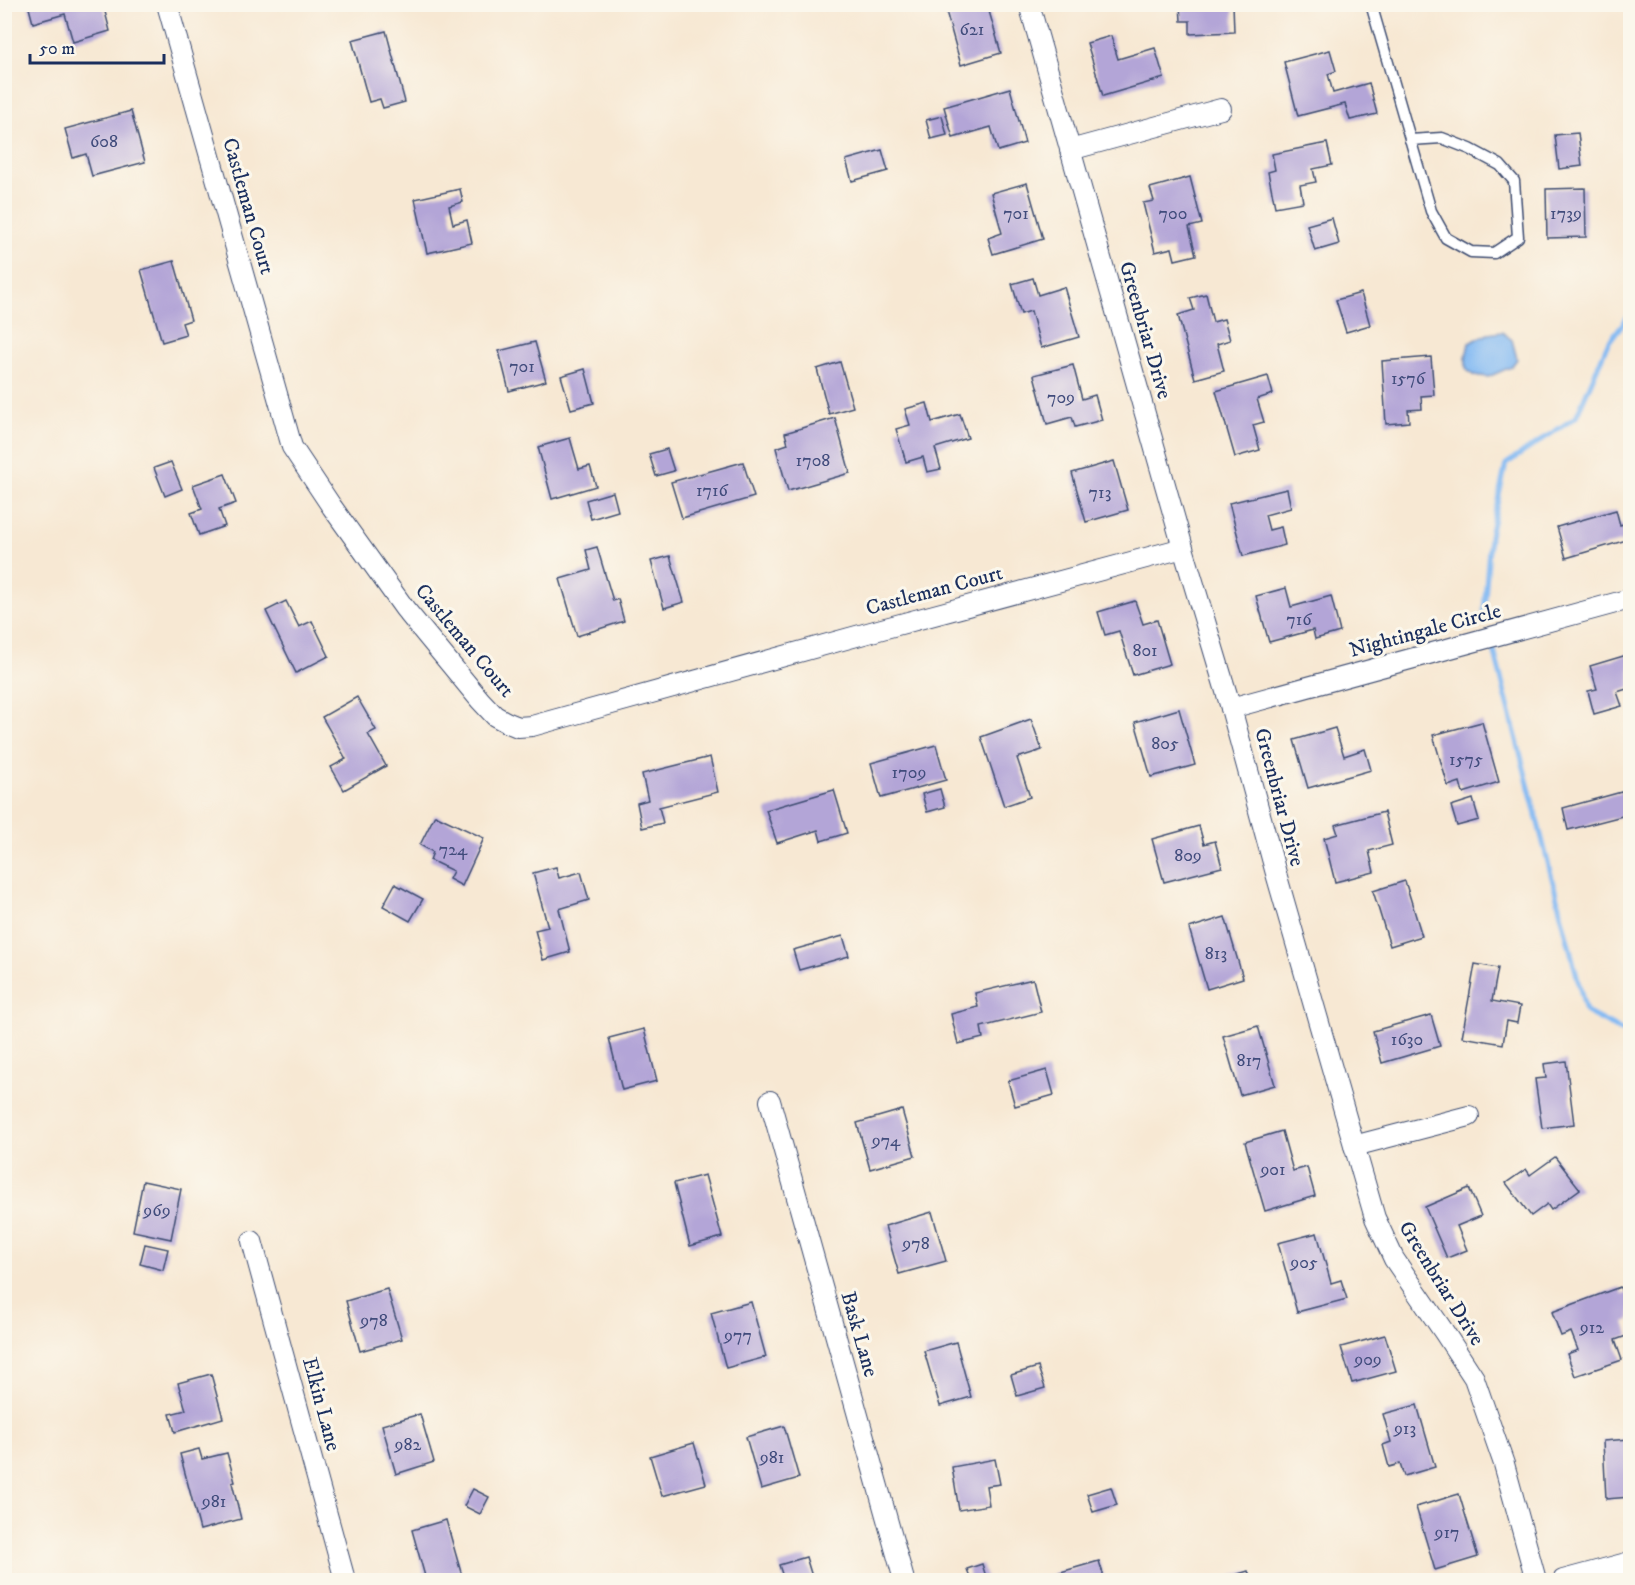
<svg xmlns="http://www.w3.org/2000/svg" width="1635" height="1585" font-family="'IM FELL DW Pica',serif">
  <style>
    .water { fill: #83baf3; stroke: #4f74a8; stroke-width: 1.5 }
    .lines { fill: none; stroke-linecap: round; stroke-linejoin: round }
    .stream { stroke: #83baf3; stroke-width: 5 }
    .building { fill: #b3a5d7 }
    .service-casing { stroke: #3c4b70; stroke-width: 13 }
    .minor-casing { stroke: #3c4b70; stroke-width: 22 }
    .service { stroke: #fff; stroke-width: 10 }
    .minor { stroke: #fff; stroke-width: 20 }
    .labels { text-anchor: middle; stroke-width: 6; stroke-linejoin: round; paint-order: stroke }
    .number-label { font-size: 18px; fill: #414c7c }
    .street-label { font-size: 21px; fill: #1b2f5e; stroke: #fbf7ec }
  </style>
  <rect width="100%" height="100%" fill="#fbf7ec"/>
  <filter id="ink" filterUnits="userSpaceOnUse"><feTurbulence type="fractalNoise" baseFrequency=".0167" numOctaves="2"/><feDisplacementMap in="SourceGraphic" scale="12" xChannelSelector="R" yChannelSelector="G"/><feConvolveMatrix kernelMatrix="1 2 1 2 8 2 1 2 1" color-interpolation-filters="sRGB"/></filter>
  <filter id="wash" filterUnits="userSpaceOnUse"><feTurbulence type="fractalNoise" baseFrequency=".008" numOctaves="4" result="noise"/><feDisplacementMap in="SourceGraphic" scale="24" xChannelSelector="R" yChannelSelector="G"/><feGaussianBlur stdDeviation="1.35" result="paint"/><feColorMatrix in="noise" values="0 0 0 0 0 0 0 0 0 0 0 0 0 0 0 0 0 1.4 0 .05"/><feComposite in="paint" operator="in"/></filter>
  <g filter="url(#wash)">
    <rect width="100%" height="100%" fill="#f7e8d3"/>
    <!-- water -->
    <path class="water" d="M1502 332 1512 340 1517 359 1511 367 1488 377 1473 375 1466 369V357L1469 343 1488 334Z"/>
    <g class="lines">
      <!-- stream -->
      <g class="stream">
        <path d="M1484 611 1490 536 1506 464 1576 417 1608 343 1630 314"/>
        <path d="M1494 650 1586 1012 1630 1035"/>
      </g>
    </g>
    <g id="blocks">
      <!-- building -->
      <g class="building">
        <path d="M28 4H103L110 31 73 42 65 14 33 23Z"/>
        <path d="M944 4H987L1001 53 961 65Z"/>
        <path d="M1180 4H1233L1234 32 1190 34V21H1181Z"/>
        <path d="M386 31 405 102 383 108 380 99 369 102 352 40Z"/>
        <path d="M1111 36 1118 59 1155 48 1164 78 1103 96 1087 43Z"/>
        <path d="M1330 50 1336 71 1328 74 1333 93 1369 83 1377 114 1350 120 1345 104 1298 116 1284 62Z"/>
        <path d="M1010 88 1025 143 998 151 991 127 953 138 944 107Z"/>
        <path d="M131 111 145 162 92 176 86 154 73 158 65 129Z"/>
        <path d="M942 116 947 135 931 139 926 120Z"/>
        <path d="M1578 133 1582 166 1559 169 1555 135Z"/>
        <path d="M1327 143 1332 165 1313 169 1316 182 1300 185 1303 202 1275 207 1268 172 1275 170 1272 154Z"/>
        <path d="M882 150 888 171 852 181 846 160Z"/>
        <path d="M1190 177 1202 224 1189 227 1196 255 1175 260 1172 248 1155 252 1143 203 1154 201 1150 188Z"/>
        <path d="M1027 183 1043 239 993 254 988 238 1002 233 991 193Z"/>
        <path d="M1585 188 1586 237 1547 238 1546 189Z"/>
        <path d="M460 189 463 202 449 206 453 224 467 220 472 243 427 253 415 199Z"/>
        <path d="M1332 218 1339 244 1315 251 1307 225Z"/>
        <path d="M174 261 191 320 182 323 186 335 162 342 141 270Z"/>
        <path d="M1033 278 1038 295 1064 287 1079 337 1041 348 1031 311 1021 314 1012 284Z"/>
        <path d="M1361 293 1370 325 1346 332 1336 300Z"/>
        <path d="M1206 294 1213 322 1224 319 1230 340 1217 344 1224 371 1195 379 1178 315 1194 310 1190 298Z"/>
        <path d="M535 342 546 381 509 391 499 351Z"/>
        <path d="M1431 357 1434 395 1421 396 1422 409 1408 410 1409 422 1386 424 1382 361Z"/>
        <path d="M840 362 853 407 829 414 817 369Z"/>
        <path d="M1073 365 1082 399 1095 395 1102 420 1075 427 1072 417 1047 424 1034 375Z"/>
        <path d="M585 369 594 403 571 409 561 376Z"/>
        <path d="M1268 376 1273 394 1257 399 1264 422 1253 425 1260 450 1235 457 1216 391Z"/>
        <path d="M927 403 932 422 960 414 968 438 935 448 941 469 927 472 923 457 906 462 896 429 910 425 905 409Z"/>
        <path d="M835 418 850 473 788 491 776 448 788 444 785 433Z"/>
        <path d="M570 438 579 469 590 466 596 486 552 499 538 447Z"/>
        <path d="M667 449 674 471 656 476 649 454Z"/>
        <path d="M1114 461 1128 510 1086 522 1072 473Z"/>
        <path d="M171 462 182 489 165 496 154 468Z"/>
        <path d="M743 462 754 497 682 518 671 482Z"/>
        <path d="M225 474 236 503 219 509 225 526 199 535 191 513 202 509 193 485Z"/>
        <path d="M1287 489 1291 508 1265 515 1269 530 1281 527 1285 545 1243 556 1229 503Z"/>
        <path d="M613 492 618 511 591 519 586 500Z"/>
        <path d="M1616 510 1620 525 1630 522V539L1566 558 1557 527Z"/>
        <path d="M597 547 613 601 618 599 624 621 577 636 560 579 591 570 586 550Z"/>
        <path d="M670 556 684 602 664 608 651 561Z"/>
        <path d="M1286 588 1291 607 1331 596 1340 632 1315 639 1313 630 1269 642 1256 596Z"/>
        <path d="M286 601 299 627 312 621 329 656 296 673 266 611Z"/>
        <path d="M1135 601 1143 624 1157 620 1170 664 1133 675 1119 631 1105 635 1098 612Z"/>
        <path d="M1630 654V688L1617 692 1622 706 1594 714 1588 691 1597 689 1590 666Z"/>
        <path d="M357 697 376 730 368 734 386 766 344 790 331 767 346 759 322 717Z"/>
        <path d="M1179 709 1195 765 1151 777 1135 722Z"/>
        <path d="M1031 719 1042 750 1017 758 1030 797 1004 806 981 737Z"/>
        <path d="M1482 722 1499 782 1463 793 1460 782 1448 786 1433 735Z"/>
        <path d="M1335 728 1344 756 1365 749 1371 770 1308 788 1294 740Z"/>
        <path d="M936 745 946 780 881 798 871 763Z"/>
        <path d="M710 757 718 792 659 807 663 823 642 828 637 803 648 800 642 774Z"/>
        <path d="M940 789 945 807 927 812 922 794Z"/>
        <path d="M834 790 847 833 821 841 818 830 777 843 766 810Z"/>
        <path d="M1625 791 1630 814 1568 830 1563 808Z"/>
        <path d="M1473 799 1479 820 1457 826 1451 806Z"/>
        <path d="M1384 812 1392 845 1369 851 1374 872 1335 882 1324 838 1338 834 1335 825Z"/>
        <path d="M435 815 484 838 462 886 449 879 453 871 430 860 433 852 420 845Z"/>
        <path d="M1199 826 1204 844 1215 841 1222 867 1164 882 1152 839Z"/>
        <path d="M556 867 559 878 581 872 589 900 559 909 570 952 543 960 535 930 548 927 533 873Z"/>
        <path d="M1405 881 1422 936 1390 946 1373 891Z"/>
        <path d="M395 884 423 899 410 921 383 906Z"/>
        <path d="M1225 917 1243 978 1207 989 1189 928Z"/>
        <path d="M843 936 849 956 799 970 793 950Z"/>
        <path d="M1475 964 1498 968 1492 1001 1520 1006 1517 1023 1507 1021 1503 1044 1462 1037Z"/>
        <path d="M1033 979 1041 1012 981 1027 983 1038 958 1044 951 1014 978 1007 975 993Z"/>
        <path d="M1431 1015 1440 1046 1382 1063 1373 1031Z"/>
        <path d="M1258 1026 1275 1085 1240 1095 1223 1036Z"/>
        <path d="M644 1029 657 1081 622 1090 609 1038Z"/>
        <path d="M1566 1061 1574 1124 1542 1128 1535 1079 1546 1078 1544 1064Z"/>
        <path d="M1047 1070 1054 1095 1015 1106 1008 1081Z"/>
        <path d="M902 1110 915 1156 870 1169 857 1123Z"/>
        <path d="M1282 1131 1293 1171 1307 1167 1315 1196 1265 1211 1245 1142Z"/>
        <path d="M1555 1157 1580 1189 1551 1210 1547 1204 1531 1216 1506 1183 1526 1169 1530 1175Z"/>
        <path d="M705 1175 722 1237 690 1246 674 1183Z"/>
        <path d="M143 1181 181 1189 171 1239 133 1231Z"/>
        <path d="M1469 1188 1481 1216 1457 1226 1467 1250 1447 1258 1425 1207Z"/>
        <path d="M932 1212 946 1261 899 1274 885 1226Z"/>
        <path d="M1317 1233 1331 1283 1341 1280 1347 1299 1297 1312 1278 1243Z"/>
        <path d="M145 1244 168 1249 163 1270 140 1264Z"/>
        <path d="M1620 1287 1623 1295 1630 1292V1320L1625 1322 1629 1335 1615 1340 1622 1360 1575 1376 1567 1354 1578 1350 1571 1332 1561 1336 1552 1312Z"/>
        <path d="M387 1289 402 1339 360 1351 346 1301Z"/>
        <path d="M751 1302 766 1357 726 1368 711 1313Z"/>
        <path d="M1385 1335 1396 1371 1352 1383 1341 1347Z"/>
        <path d="M956 1342 971 1397 940 1406 924 1351Z"/>
        <path d="M1038 1367 1045 1388 1017 1396 1011 1375Z"/>
        <path d="M211 1374 223 1418 175 1432 170 1414 186 1410 178 1383Z"/>
        <path d="M1417 1405 1435 1467 1404 1476 1400 1464 1389 1467 1383 1445 1391 1442 1383 1414Z"/>
        <path d="M420 1414 434 1462 396 1474 382 1425Z"/>
        <path d="M784 1426 799 1478 761 1489 746 1437Z"/>
        <path d="M1630 1439V1497L1606 1499 1603 1441Z"/>
        <path d="M694 1443 706 1484 662 1496 650 1456Z"/>
        <path d="M199 1449 202 1459 227 1453 235 1482 232 1483 241 1519 200 1530 180 1454Z"/>
        <path d="M995 1459 1000 1484 986 1486 989 1505 959 1510 952 1467Z"/>
        <path d="M1111 1487 1117 1505 1093 1512 1087 1494Z"/>
        <path d="M473 1489 489 1497 480 1514 464 1506Z"/>
        <path d="M1459 1494 1478 1557 1435 1570 1416 1507Z"/>
        <path d="M446 1520 462 1576 448 1580H426L412 1530Z"/>
        <path d="M806 1557 813 1580H784L779 1565Z"/>
        <path d="M1099 1561 1105 1580H1033Z"/>
        <path d="M982 1564 987 1580H971L967 1569Z"/>
        <path d="M1248 1571 1251 1580H1219Z"/>
      </g>
    </g>
  </g>
  <g filter="url(#ink)">
    <use href="#blocks" fill-opacity="0" stroke="#3c4b70" stroke-width="1.5"/>
    <g class="lines">
      <defs>
        <path id="service" d="M1371 4 1431 211 1446 238 1471 252 1494 253 1518 237 1514 181 1500 165 1470 149 1442 138 1410 140"/>
        <g id="minor">
          <path d="M167 4 292 447 332 507 405 609 480 700 495 716 506 722 518 727 532 726 882 629 1183 548"/>
          <path d="M1029 4 1183 548 1231 708 1277 877 1375 1218 1394 1259 1444 1332 1474 1378 1504 1464 1536 1580"/>
          <path d="M1070 150 1221 109"/>
          <path d="M1231 708 1630 599"/>
          <path d="M770 1101 904 1580"/>
          <path d="M1354 1146 1469 1116"/>
          <path d="M252 1241 345 1580"/>
          <path d="M1563 1580 1630 1562"/>
        </g>
      </defs>
      <!-- service casing -->
      <use href="#service" class="service-casing"/>
      <!-- minor casing -->
      <use href="#minor" class="minor-casing"/>
      <!-- service -->
      <use href="#service" class="service"/>
      <!-- minor -->
      <use href="#minor" class="minor"/>
    </g>
  </g>
  <g class="labels">
    <!-- number labels -->
    <g class="number-label">
      <text x="972" y="35">621</text>
      <text x="104" y="147">608</text>
      <text x="1016" y="219">701</text>
      <text x="1173" y="219">700</text>
      <text x="1566" y="219">1739</text>
      <text x="522" y="372">701</text>
      <text x="1408" y="384">1576</text>
      <text x="1061" y="403">709</text>
      <text x="813" y="466">1708</text>
      <text x="712" y="496">1716</text>
      <text x="1100" y="498">713</text>
      <text x="1299" y="625">716</text>
      <text x="1145" y="656">801</text>
      <text x="1165" y="749">805</text>
      <text x="1466" y="765">1575</text>
      <text x="909" y="778">1709</text>
      <text x="453" y="855">724</text>
      <text x="1188" y="861">809</text>
      <text x="1216" y="959">813</text>
      <text x="1407" y="1045">1630</text>
      <text x="1249" y="1066">817</text>
      <text x="886" y="1146">974</text>
      <text x="1273" y="1175">901</text>
      <text x="157" y="1216">969</text>
      <text x="916" y="1249">978</text>
      <text x="1304" y="1268">905</text>
      <text x="374" y="1326">978</text>
      <text x="1592" y="1333">912</text>
      <text x="738" y="1341">977</text>
      <text x="1368" y="1365">909</text>
      <text x="1405" y="1434">913</text>
      <text x="408" y="1450">982</text>
      <text x="772" y="1463">981</text>
      <text x="214" y="1507">981</text>
      <text x="1447" y="1538">917</text>
    </g>
    <!-- street labels -->
    <g class="street-label">
      <text transform="translate(249 206) rotate(74)" y="7">Castleman Court</text>
      <text transform="translate(1146 330) rotate(74)" y="7">Greenbriar Drive</text>
      <text transform="translate(934 590) rotate(-15)" y="7">Castleman Court</text>
      <text transform="translate(1425 630) rotate(-15)" y="7">Nightingale Circle</text>
      <text transform="translate(465 640) rotate(50)" y="7">Castleman Court</text>
      <text transform="translate(1280 797) rotate(75)" y="7">Greenbriar Drive</text>
      <text transform="translate(1442 1283) rotate(58)" y="7">Greenbriar Drive</text>
      <text transform="translate(860 1334) rotate(74)" y="7">Bask Lane</text>
      <text transform="translate(322 1404) rotate(75)" y="7">Elkin Lane</text>
    </g>
  </g>
  <!-- margin -->
  <rect width="1635" height="1585" fill="none" stroke="#fbf7ec" stroke-width="24"/>
  <!-- scale -->
  <path d="M30 54v9h134v-9" fill="none" stroke="#1b2f5e" stroke-width="3"/>
  <text x="39" y="54" font-size="18" fill="#1b2f5e" stroke="#fbf7ec" stroke-width="4.5" paint-order="stroke">50 m</text>
</svg>
